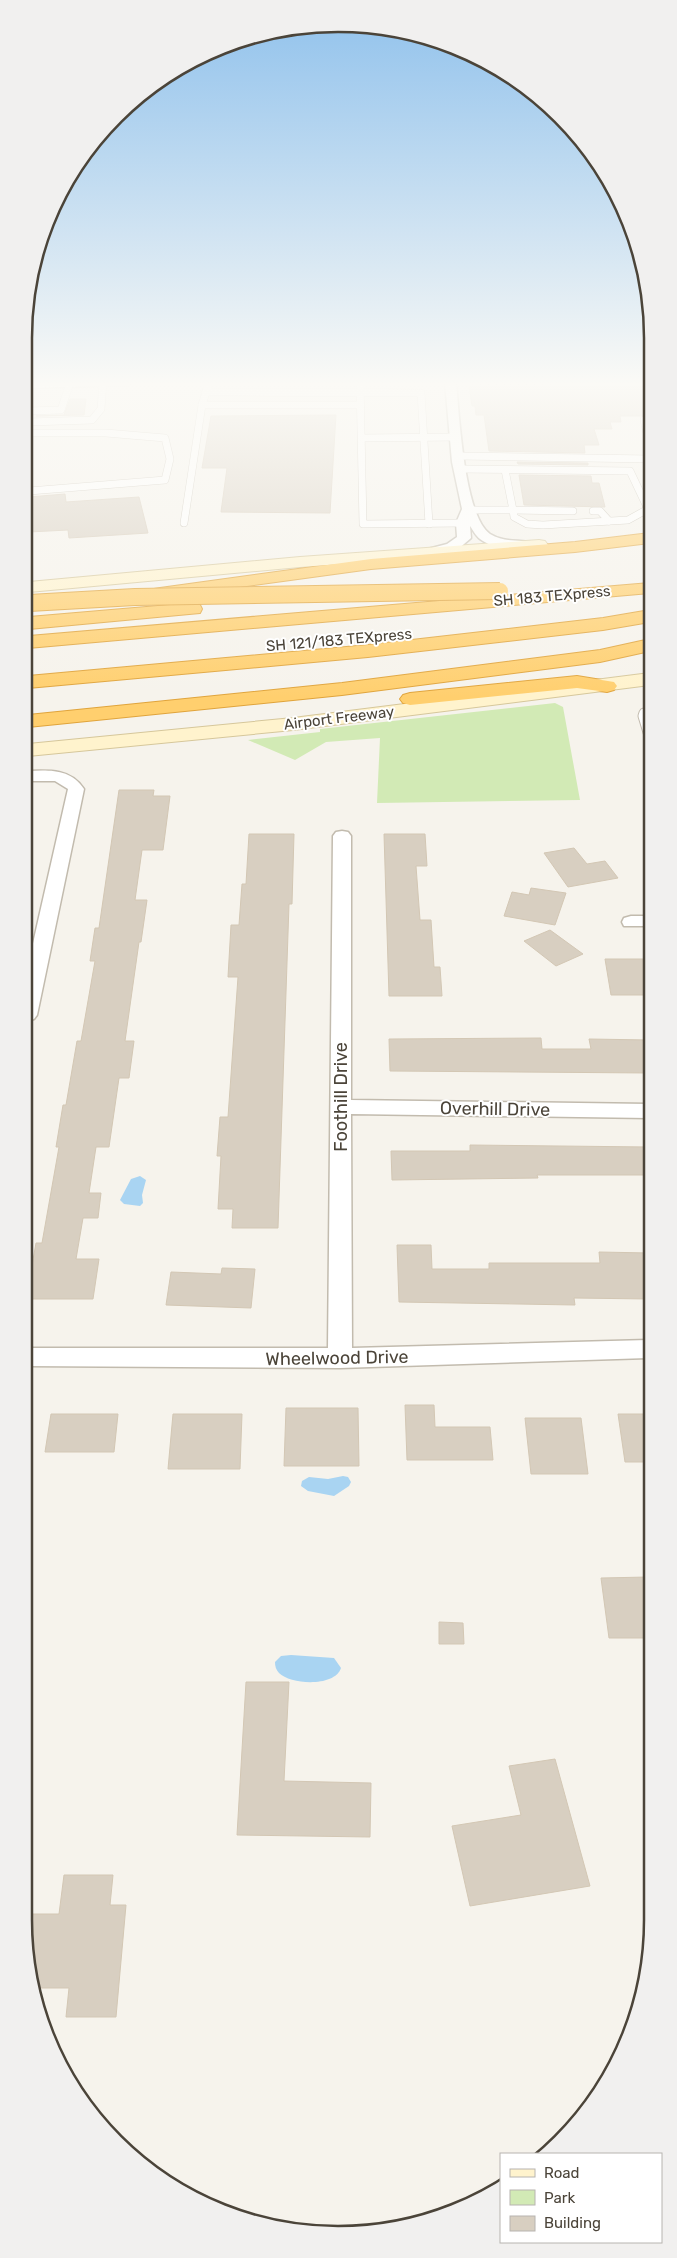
<svg xmlns="http://www.w3.org/2000/svg" width="677" height="2258" font-family="Rubik,sans-serif">
  <style>
    .green { fill: #d2eab5 }
    .water { fill: #a9d4f2 }
    .building { fill: #d8cfc1; stroke: #d3c7b4 }
    .lines { fill: none; stroke-linecap: round; stroke-linejoin: round }
    .service-far1-casing { stroke: #c2bbae; stroke-width: 8 }
    .service-casing { stroke: #c2bbae; stroke-width: 11 }
    .minor-casing { stroke: #c2bbae; stroke-width: 3 }
    .secondary-casing { stroke: #d6c79b; stroke-width: 2 }
    .motorway-casing { stroke: #e0a43c; stroke-width: 2 }
    .service-far1 { stroke: #fff; stroke-width: 7 }
    .service { stroke: #fff; stroke-width: 9 }
    .minor { fill: #fff; fill-rule: evenodd }
    .secondary { fill: #fff3cd; fill-rule: evenodd }
    .motorway { fill: #ffcf6e; fill-rule: evenodd }
    .motorway-bridge-casing { stroke: #e0a43c; stroke-width: 18; stroke-linecap: butt }
    .motorway-bridge { stroke: #ffcf6e; stroke-width: 16 }
    .labels { text-anchor: middle; stroke-width: 4; stroke-linejoin: round; paint-order: stroke }
    .far-street-label { font-size: 15px; fill: #4b4439; stroke: #fff }
    .street-label { font-size: 18px; fill: #4b4439; stroke: #fff }
    .rim { fill: none; stroke: #4b4439; stroke-width: 2.5 }
  </style>
  <rect width="100%" height="100%" fill="#f6f3ec"/>
  <!-- green -->
  <path class="green" d="M555 703 563 707 580 800 377 803 380 738 326 742 295 760 248 740 320 732V729Z"/>
  <!-- water -->
  <g class="water">
    <path d="M140 1176 146 1180 142 1195 143 1203 140 1206 124 1204 120 1200 131 1179Z"/>
    <path d="M343 1476 348 1477 351 1482 349 1486 334 1496 308 1491 301 1486 302 1481 309 1477 328 1479Z"/>
    <path d="M291 1655 334 1658 341 1668C335 1687 291 1685 279 1673 276 1670 275 1666 275 1662L281 1656Z"/>
  </g>
  <!-- building -->
  <g class="building">
    <path d="M482 384 650 386V414L640 416H620L621 422H610L612 429H594L599 445H584L585 453 489 451 484 415H476L475 406H472L469 385Z"/>
    <path d="M70 399H86L84 415 36 416 64 415Z"/>
    <path d="M336 415 330 513 221 512 227 468H202L211 416Z"/>
    <path d="M517 462 588 463V465L518 464Z"/>
    <path d="M519 475 591 476 592 483H599L605 507 524 505Z"/>
    <path d="M65 494 66 502 139 497 148 533 69 538 68 530 29 532V497Z"/>
    <path d="M119 790H154L153 796H170L163 850H142L135 900H147L141 942H139L125 1041H134L129 1078H119L109 1147H96L89 1193H101L98 1218H83L76 1259H99L93 1299H26L36 1243H42L59 1147H56L63 1105H66L77 1041H81L95 961H90L95 928H99Z"/>
    <path d="M249 834H294L292 904H289L278 1228H232L233 1209H218L221 1156H217L220 1117H228L238 977H228L231 925H239L242 884H246Z"/>
    <path d="M384 834H425L427 866H416L420 920H431L434 967H440L442 996H389Z"/>
    <path d="M574 848 587 864 605 861 618 878 568 887 544 853Z"/>
    <path d="M531 888 566 893 555 925 504 916 512 892 529 895Z"/>
    <path d="M550 930 583 954 556 966 524 941Z"/>
    <path d="M605 959H649V995H611Z"/>
    <path d="M541 1038 542 1049H591L589 1039 649 1040V1073L390 1071 389 1039Z"/>
    <path d="M470 1145 649 1147V1175H537L538 1178 392 1180 391 1151H470Z"/>
    <path d="M397 1245H431L432 1269H489V1263H600L599 1252 649 1253V1299L574 1298 575 1305 399 1302Z"/>
    <path d="M222 1268 255 1269 251 1308 166 1305 171 1272 221 1274Z"/>
    <path d="M405 1405H434L435 1427H490L493 1460H407Z"/>
    <path d="M286 1408H358L359 1466H284Z"/>
    <path d="M51 1414H118L114 1452H45Z"/>
    <path d="M173 1414H242L240 1469H168Z"/>
    <path d="M618 1414H648V1462H625Z"/>
    <path d="M525 1418H581L588 1474H531Z"/>
    <path d="M648 1577V1638H609L601 1578Z"/>
    <path d="M439 1622 463 1623 464 1644H439Z"/>
    <path d="M246 1682H289L284 1781 371 1783 370 1837 237 1835Z"/>
    <path d="M555 1759 590 1886 470 1906 452 1826 521 1815 509 1766Z"/>
    <path d="M64 1875H113L110 1905H126L116 2017H66L69 1988H37L24 1914H59Z"/>
  </g>
  <g class="lines">
    <defs>
      <g id="service-far1">
        <path d="M360 382 363 524 463 523"/>
        <path d="M206 392 421 393 429 524"/>
        <path d="M202 405H361"/>
        <path d="M29 411 61 410 70 383"/>
        <path d="M650 419 644 420 650 447"/>
        <path d="M29 422 92 420 101 409 103 382"/>
        <path d="M29 433H106L165 438 170 459 165 480 29 491"/>
        <path d="M362 438 457 437"/>
        <path d="M459 456 650 459"/>
        <path d="M460 469 630 471 648 509 628 520 543 525 527 524 514 517 513 510H468"/>
        <path d="M505 470 513 510 573 511"/>
        <path d="M593 511H600L609 521"/>
        <path d="M184 523 202 405 209 382"/>
      </g>
      <path id="service" d="M650 712 644 713 643 716 650 739"/>
      <g id="minor">
        <path d="M29 382H134L128 385 29 388Z"/>
        <path d="M445 382H456C459 413 464 516 490 534 504 543 520 539 535 543L537 546 535 549C519 553 493 549 480 539 475 535 473 530 470 526L471 538 457 550 429 557 422 553 424 550 447 544 457 537 456 523 462 509 452 462Z"/>
        <path d="M28 771C50 770 71 769 84 789L37 1015 34 1019 27 1021V970L68 789 55 781H28Z"/>
        <path d="M342 831 348 832 351 836V1100L649 1104V1118L351 1114 352 1348 648 1340V1358L340 1368 26 1366V1348H328L333 836 336 832Z"/>
        <path d="M631 916H649V926H624L622 922 624 918Z"/>
      </g>
      <g id="secondary">
        <path d="M539 540 545 541 548 545 545 549 300 567 29 592V582L300 557Z"/>
        <path d="M650 673V685L293 730 28 756V744L293 718Z"/>
      </g>
      <g id="motorway">
        <path d="M650 533V543L575 552 371 569 160 598 154 597 151 593 154 589 160 588 371 559 575 542Z"/>
        <path d="M650 583V593L28 648 29 636Z"/>
        <path d="M193 603 200 605 202 609 200 613 29 629V617Z"/>
        <path d="M650 610V622L603 630 368 657 28 688V676L368 645 603 618Z"/>
        <path d="M650 639V651L600 662 342 695 28 727V715L342 683 600 650Z"/>
        <path d="M577 676 614 682 617 686 614 690 607 692 577 688 410 705 403 703 400 699 403 695 410 693Z"/>
      </g>
    </defs>
    <!-- service-far1 casing -->
    <use href="#service-far1" class="service-far1-casing"/>
    <!-- service casing -->
    <use href="#service" class="service-casing"/>
    <!-- minor casing -->
    <use href="#minor" class="minor-casing"/>
    <!-- secondary casing -->
    <use href="#secondary" class="secondary-casing"/>
    <!-- motorway casing -->
    <use href="#motorway" class="motorway-casing"/>
    <!-- service-far1 -->
    <use href="#service-far1" class="service-far1"/>
    <!-- service -->
    <use href="#service" class="service"/>
    <!-- minor -->
    <use href="#minor" class="minor"/>
    <!-- secondary -->
    <use href="#secondary" class="secondary"/>
    <!-- motorway -->
    <use href="#motorway" class="motorway"/>
    <defs>
      <path id="motorway-bridge" d="M29 603 135 597 500 591"/>
    </defs>
    <!-- motorway-bridge casing -->
    <use href="#motorway-bridge" class="motorway-bridge-casing"/>
    <!-- motorway-bridge -->
    <use href="#motorway-bridge" class="motorway-bridge"/>
  </g>
  <!-- sky -->
  <linearGradient id="sky" x2="0" y2="1"><stop stop-color="#8fc1ec"/><stop offset="0.55" stop-color="#fbfaf6"/><stop offset="1" stop-color="#fbfaf6" stop-opacity="0"/></linearGradient>
  <rect width="677" height="698" fill="url(#sky)"/>
  <g class="labels">
    <!-- far-street labels -->
    <g class="far-street-label">
      <text transform="translate(552 596) rotate(-5)" y="5">SH 183 TEXpress</text>
      <text transform="translate(339 640) rotate(-5)" y="5">SH 121/183 TEXpress</text>
      <text transform="translate(339 718) rotate(-7)" y="5">Airport Freeway</text>
    </g>
    <!-- street labels -->
    <g class="street-label">
      <text transform="translate(341 1097) rotate(-90)" y="6">Foothill Drive</text>
      <text transform="translate(495 1109) rotate(1)" y="6">Overhill Drive</text>
      <text transform="translate(337 1358) rotate(-1)" y="6">Wheelwood Drive</text>
    </g>
  </g>
  <!-- crop -->
  <path d="M0 0H677V2258H0ZM338 32H338A306 306 0 0 1 644 338V1920A306 306 0 0 1 338 2226H338A306 306 0 0 1 32 1920V338A306 306 0 0 1 338 32Z" fill="#f1f0ef" fill-rule="evenodd"/>
  <path class="rim" d="M338 32H338A306 306 0 0 1 644 338V1920A306 306 0 0 1 338 2226H338A306 306 0 0 1 32 1920V338A306 306 0 0 1 338 32Z"/>
  <!-- legend -->
  <rect x="500" y="2153" width="162" height="90" fill="#ffffff" stroke="#b7b4b0"/>
  <rect x="510" y="2169" width="25" height="8" fill="#fff3cd" stroke="#b7b4b0"/>
  <text x="544" y="2178" font-size="15" fill="#4b4439">Road</text>
  <rect x="510" y="2190" width="25" height="15" fill="#d2eab5" stroke="#b7b4b0"/>
  <text x="544" y="2203" font-size="15" fill="#4b4439">Park</text>
  <rect x="510" y="2216" width="25" height="15" fill="#d8cfc1" stroke="#b7b4b0"/>
  <text x="544" y="2228" font-size="15" fill="#4b4439">Building</text>
</svg>
